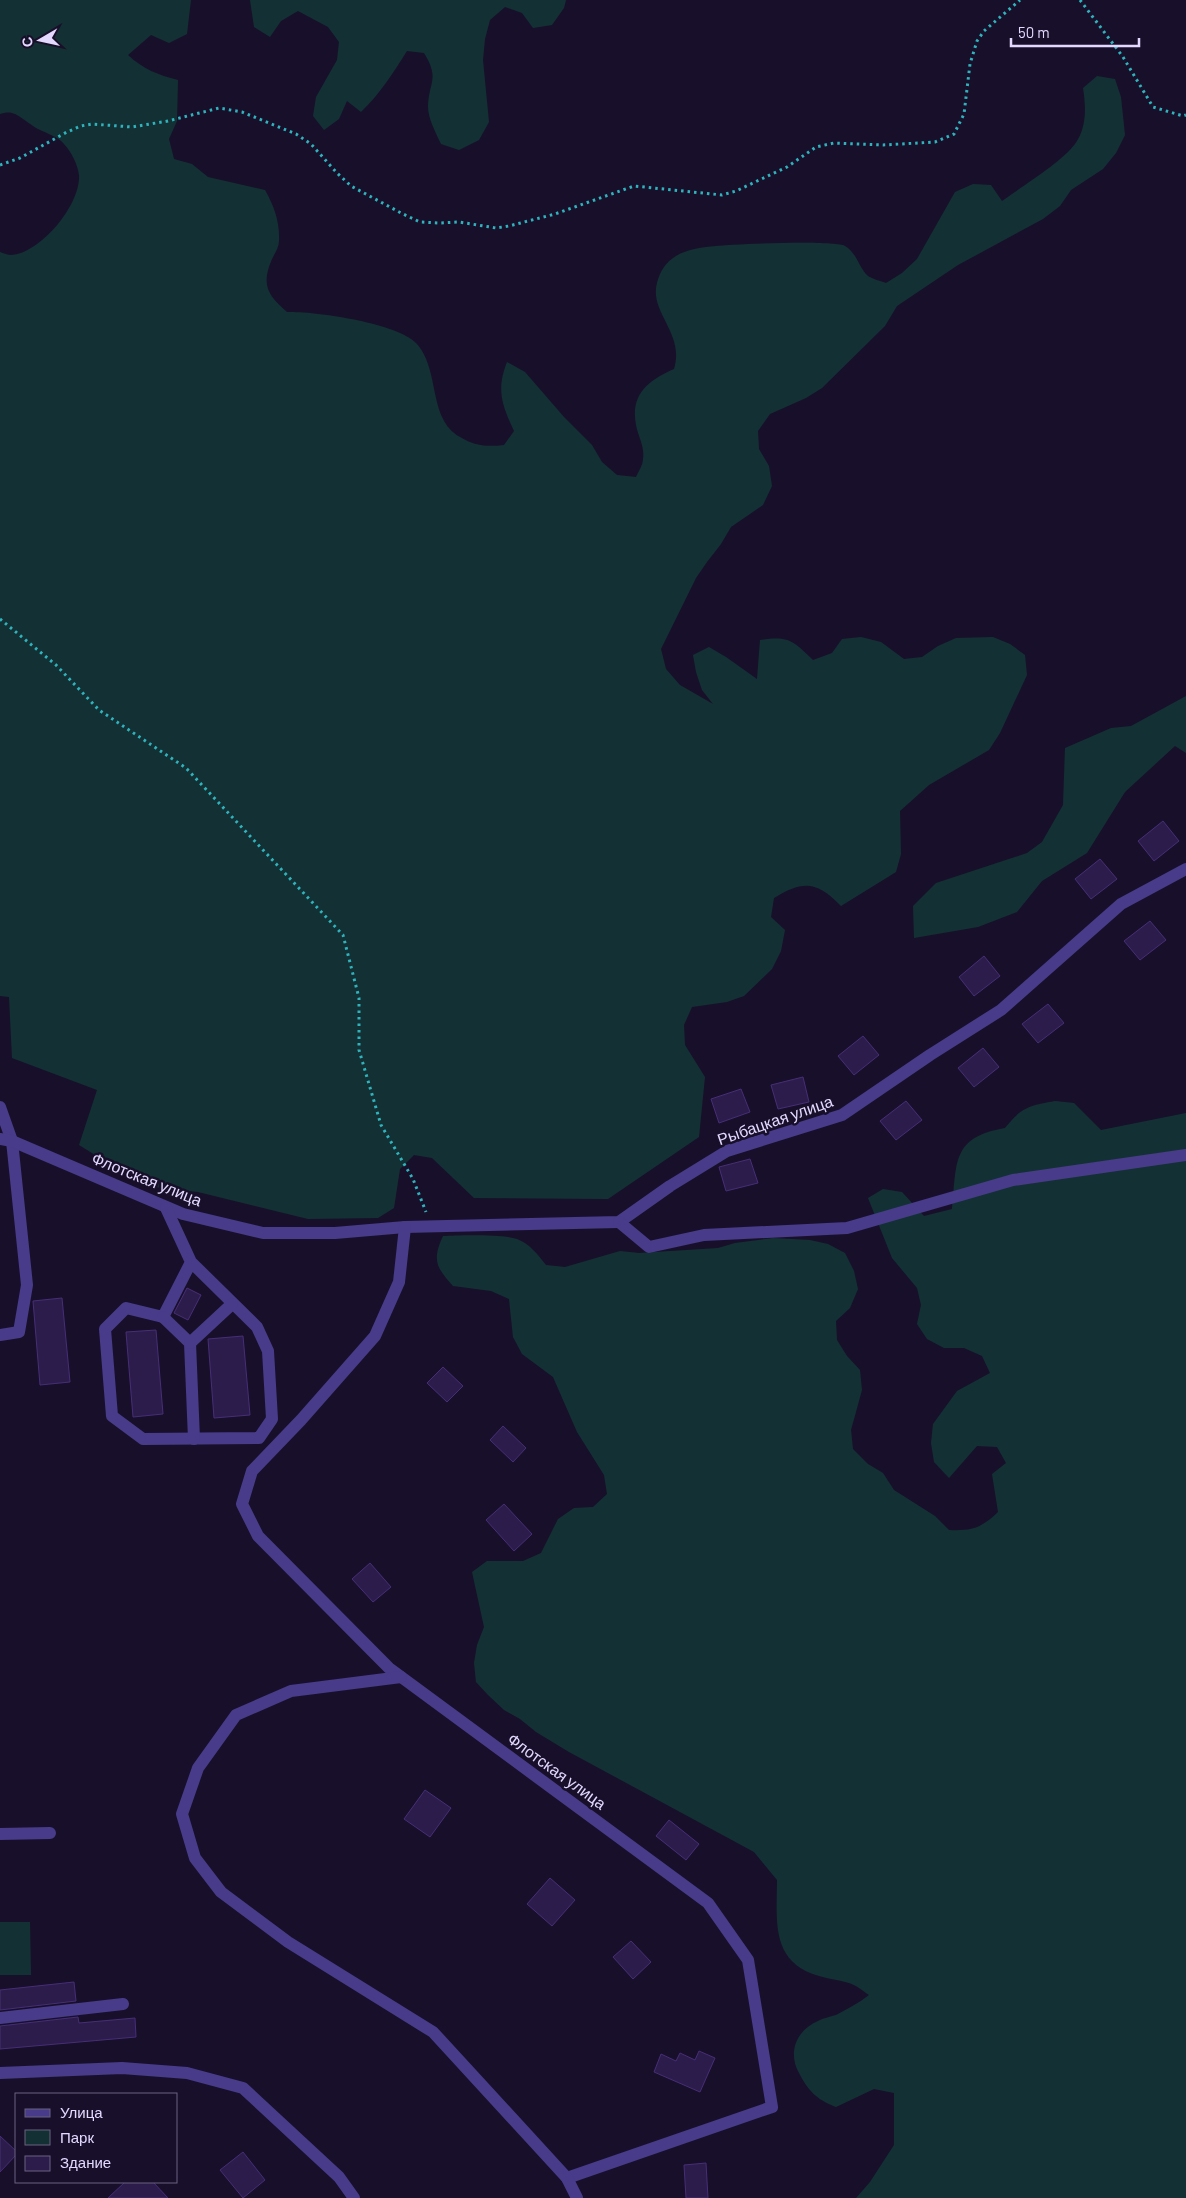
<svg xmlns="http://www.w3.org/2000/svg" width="1186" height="2198" font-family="Barlow,sans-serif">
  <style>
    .green { fill: #133134 }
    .building { fill: #2c1c4b; stroke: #462e77 }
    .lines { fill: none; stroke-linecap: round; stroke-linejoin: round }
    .path { stroke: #2fb3bd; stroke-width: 3; stroke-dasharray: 2.5 4; stroke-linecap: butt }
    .minor { stroke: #483b89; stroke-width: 12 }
    .labels { text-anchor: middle; stroke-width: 5; stroke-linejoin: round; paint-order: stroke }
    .street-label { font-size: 16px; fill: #e3d9ff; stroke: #18102a }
  </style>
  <rect width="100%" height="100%" fill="#18102a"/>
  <!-- green -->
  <g class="green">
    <path d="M0 0H191L187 34 169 43 151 35 128 55C143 69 158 75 178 80L177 121 169 139 174 159 192 164 208 177 265 190C274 206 280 222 279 241 279 247 275 253 272 259 261 284 267 295 287 312 314 311 397 323 416 343 441 370 427 418 460 437 475 446 487 447 504 445L514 431C502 405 496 390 507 362L525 372 564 417 592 445 602 462 617 475 636 477C638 472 643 465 643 459 645 447 638 436 636 425 630 394 649 380 674 369 685 333 649 313 657 283 660 271 666 262 676 256 687 249 704 247 716 246 734 244 835 240 845 246 857 253 859 268 868 276 872 279 881 281 886 283L902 273 917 259 955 192 973 184 991 185 1002 201C1020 188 1063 161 1075 144 1087 128 1086 107 1083 88L1097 76 1115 79 1121 97 1125 135 1116 153 1103 169 1071 190 1060 206 1043 219 958 265 897 306 885 326 822 388 806 398 770 414 758 431 759 449 769 466 772 486 763 505 731 527 721 544 707 562 696 578 661 649 666 669 680 685 713 704 702 690 696 672 693 655 709 647 726 657 757 679 760 640C789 636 792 640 813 660L832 653 842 639 861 637 881 642 904 659 922 657 938 646 956 638 993 637 1010 644 1025 655 1027 675 1000 733 989 750 929 785 900 811 901 854 896 872 841 906C817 881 803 880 774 898L771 917 785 930 781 951 772 969 744 996 727 1002 692 1007 684 1025 685 1045 705 1077 699 1137 608 1199 474 1198 432 1158 414 1155 400 1169 394 1208 378 1218 308 1219 198 1192 145 1186 79 1145 97 1090 12 1058 9 997 0 996V252C3 253 8 255 11 255 41 253 81 204 79 175 78 165 71 151 64 144 59 137 46 133 38 129 30 125 20 115 12 113 8 112 3 113 0 114Z"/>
    <path d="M250 0H566L564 8 552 25 533 28 522 13 505 7 490 20 485 39 483 60 489 122 479 140 459 150 441 144C436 133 428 119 428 106 429 81 440 79 424 53L407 51C393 73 380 94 361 112L347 101 339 119 324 130 313 116 316 97 337 60 339 42 328 27 298 11 281 21 270 37 254 27Z"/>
    <path d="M1186 696V753L1175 746 1125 792 1087 853 1042 881 1017 912 978 927 914 938 913 906 936 883 1027 853 1042 842 1063 805 1065 748 1111 728 1131 726Z"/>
    <path d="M1055 1101 1074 1103 1101 1130 1186 1113V2198H856L870 2182 894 2145V2093L874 2089 836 2107C816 2099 808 2091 798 2071 788 2051 797 2030 818 2021 823 2018 830 2017 836 2015 847 2009 859 2003 869 1995 863 1991 856 1985 849 1983 839 1980 829 1979 819 1976 770 1962 777 1921 777 1880L754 1852 569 1752 536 1732 520 1719 504 1710 488 1695 476 1682 474 1663 477 1645 484 1627 472 1572 487 1561H523L541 1553 558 1519 574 1508 593 1507 607 1494 604 1475 577 1432 553 1377 522 1354 513 1337 509 1299 491 1291 453 1286C436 1267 432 1260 443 1236 459 1235 503 1234 517 1239 529 1243 539 1256 546 1265L565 1267 620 1251 639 1253 718 1248 735 1243 773 1238 810 1240 828 1244 845 1253 854 1271 858 1289 850 1308 836 1321 837 1340 847 1356 860 1370 862 1390 851 1430 853 1449 868 1464 883 1473 894 1490 935 1516 949 1530C973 1531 981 1528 998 1512L992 1474 1006 1463 997 1447 977 1446 949 1478 934 1462 931 1443 933 1424 957 1391 990 1373 982 1356 964 1348H944L927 1339 917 1324 921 1305 917 1288 892 1258 868 1198 883 1189 902 1192 924 1216 952 1209C957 1163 951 1137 1005 1128 1022 1107 1028 1106 1055 1101Z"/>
    <path d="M0 1922H30L31 1975H0Z"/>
  </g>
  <!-- building -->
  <g class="building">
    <path d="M1163 821 1179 841 1154 861 1138 841Z"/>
    <path d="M1100 859 1117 879 1091 899 1075 879Z"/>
    <path d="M1150 921 1166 940 1140 960 1124 941Z"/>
    <path d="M984 956 1000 976 974 996 959 977Z"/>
    <path d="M1048 1004 1064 1023 1038 1043 1022 1024Z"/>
    <path d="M863 1036 879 1055 854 1075 838 1056Z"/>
    <path d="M983 1048 999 1067 974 1087 958 1068Z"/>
    <path d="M803 1077 809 1102 778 1109 771 1085Z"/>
    <path d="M741 1089 750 1112 719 1123 711 1099Z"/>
    <path d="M906 1101 922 1120 896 1140 880 1121Z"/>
    <path d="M750 1159 758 1183 726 1191 719 1167Z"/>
    <path d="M187 1288 201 1295 188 1320 174 1313Z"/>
    <path d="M62 1298 70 1382 40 1385 33 1301Z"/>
    <path d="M156 1330 163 1414 133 1417 126 1332Z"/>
    <path d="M243 1336 250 1415 214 1418 208 1339Z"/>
    <path d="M443 1367 463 1386 447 1402 427 1383Z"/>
    <path d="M503 1426 526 1448 513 1462 490 1440Z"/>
    <path d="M504 1504 532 1534 514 1551 486 1520Z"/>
    <path d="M370 1563 391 1587 373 1602 352 1579Z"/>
    <path d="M425 1790 451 1808 430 1837 404 1819Z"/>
    <path d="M669 1820 699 1844 686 1860 656 1836Z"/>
    <path d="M550 1878 575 1900 552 1926 527 1904Z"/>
    <path d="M631 1941 651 1962 633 1979 613 1957Z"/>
    <path d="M74 1982 76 2001 0 2010V1990Z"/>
    <path d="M78 2017 79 2023 135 2018 136 2037 0 2049V2026Z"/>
    <path d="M699 2051 715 2058 700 2092 654 2072 661 2054 676 2061 680 2053 695 2060Z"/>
    <path d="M0 2136 16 2151V2155L0 2172Z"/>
    <path d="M243 2152 265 2180 243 2198 220 2170Z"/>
    <path d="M706 2163 708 2198H686L684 2165Z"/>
    <path d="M125 2182H153L168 2198H108Z"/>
  </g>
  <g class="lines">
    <!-- path -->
    <g class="path">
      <path d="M1080 0 1123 57 1153 107 1183 116 1186 115"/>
      <path d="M0 165 20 158 67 132 81 126 92 124 132 127 168 121 219 108 242 112 296 134 311 144 337 173 351 186 401 213 420 222 439 223 459 222 496 228 509 226 555 214 634 186 722 195 736 191 787 167 816 147 834 143 883 145 935 142 954 134 964 114 970 64 977 41 984 31 1020 0"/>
      <path d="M0 619 56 665 99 710 186 768 343 935 359 998V1050L381 1125 413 1179 426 1212"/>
    </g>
    <!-- minor -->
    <g class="minor">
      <path d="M0 1107 12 1141 27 1285 19 1332 0 1335"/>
      <path d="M0 1139 12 1141 183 1214 263 1233H335L405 1227 619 1222 670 1186 727 1151 842 1115 930 1055 1001 1010 1121 904 1186 869"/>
      <path d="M166 1208 191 1262 257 1327 268 1351 272 1419 259 1438 143 1439 112 1416 105 1329 126 1308 163 1317 191 1262"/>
      <path d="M619 1222 649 1247 704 1235 847 1228 1013 1180 1186 1155"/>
      <path d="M405 1227 399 1282 375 1336 301 1420 252 1471 242 1504 258 1536 389 1668 708 1903 748 1960 772 2107 567 2178"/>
      <path d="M163 1317 190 1343 194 1439"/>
      <path d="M190 1343 232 1304"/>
      <path d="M401 1677 291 1691 236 1715 198 1768 182 1814 195 1858 221 1892 288 1942 433 2032 567 2178 577 2198"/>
      <path d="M0 1834 50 1833"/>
      <path d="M0 2018 123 2004"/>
      <path d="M0 2073 122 2068 187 2073 243 2088 339 2177 354 2198"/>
    </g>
  </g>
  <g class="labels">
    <!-- street labels -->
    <g class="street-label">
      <text transform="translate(775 1120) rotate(-19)" y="6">Рыбацкая улица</text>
      <text transform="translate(147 1179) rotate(22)" y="6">Флотская улица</text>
      <text transform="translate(557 1771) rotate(36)" y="6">Флотская улица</text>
    </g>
  </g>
  <!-- legend -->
  <rect x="15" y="2093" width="162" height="90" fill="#18102a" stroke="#69607f"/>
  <rect x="25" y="2109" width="25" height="8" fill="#483b89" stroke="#69607f"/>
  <text x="60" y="2118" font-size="15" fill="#e3d9ff">Улица</text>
  <rect x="25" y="2130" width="25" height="15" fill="#133134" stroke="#69607f"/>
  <text x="60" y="2143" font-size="15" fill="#e3d9ff">Парк</text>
  <rect x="25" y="2156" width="25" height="15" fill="#2c1c4b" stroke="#69607f"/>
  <text x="60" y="2168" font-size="15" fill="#e3d9ff">Здание</text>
  <!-- north arrow -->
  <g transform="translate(40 40) rotate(261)" stroke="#18102a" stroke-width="4" paint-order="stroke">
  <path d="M0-4L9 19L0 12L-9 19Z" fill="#e3d9ff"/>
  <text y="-8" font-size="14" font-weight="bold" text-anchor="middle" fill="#e3d9ff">С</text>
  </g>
  <!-- scale -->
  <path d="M1011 38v8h128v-8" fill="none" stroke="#e3d9ff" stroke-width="2.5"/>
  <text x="1018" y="38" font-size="15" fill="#e3d9ff" stroke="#18102a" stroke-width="4" paint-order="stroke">50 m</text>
</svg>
